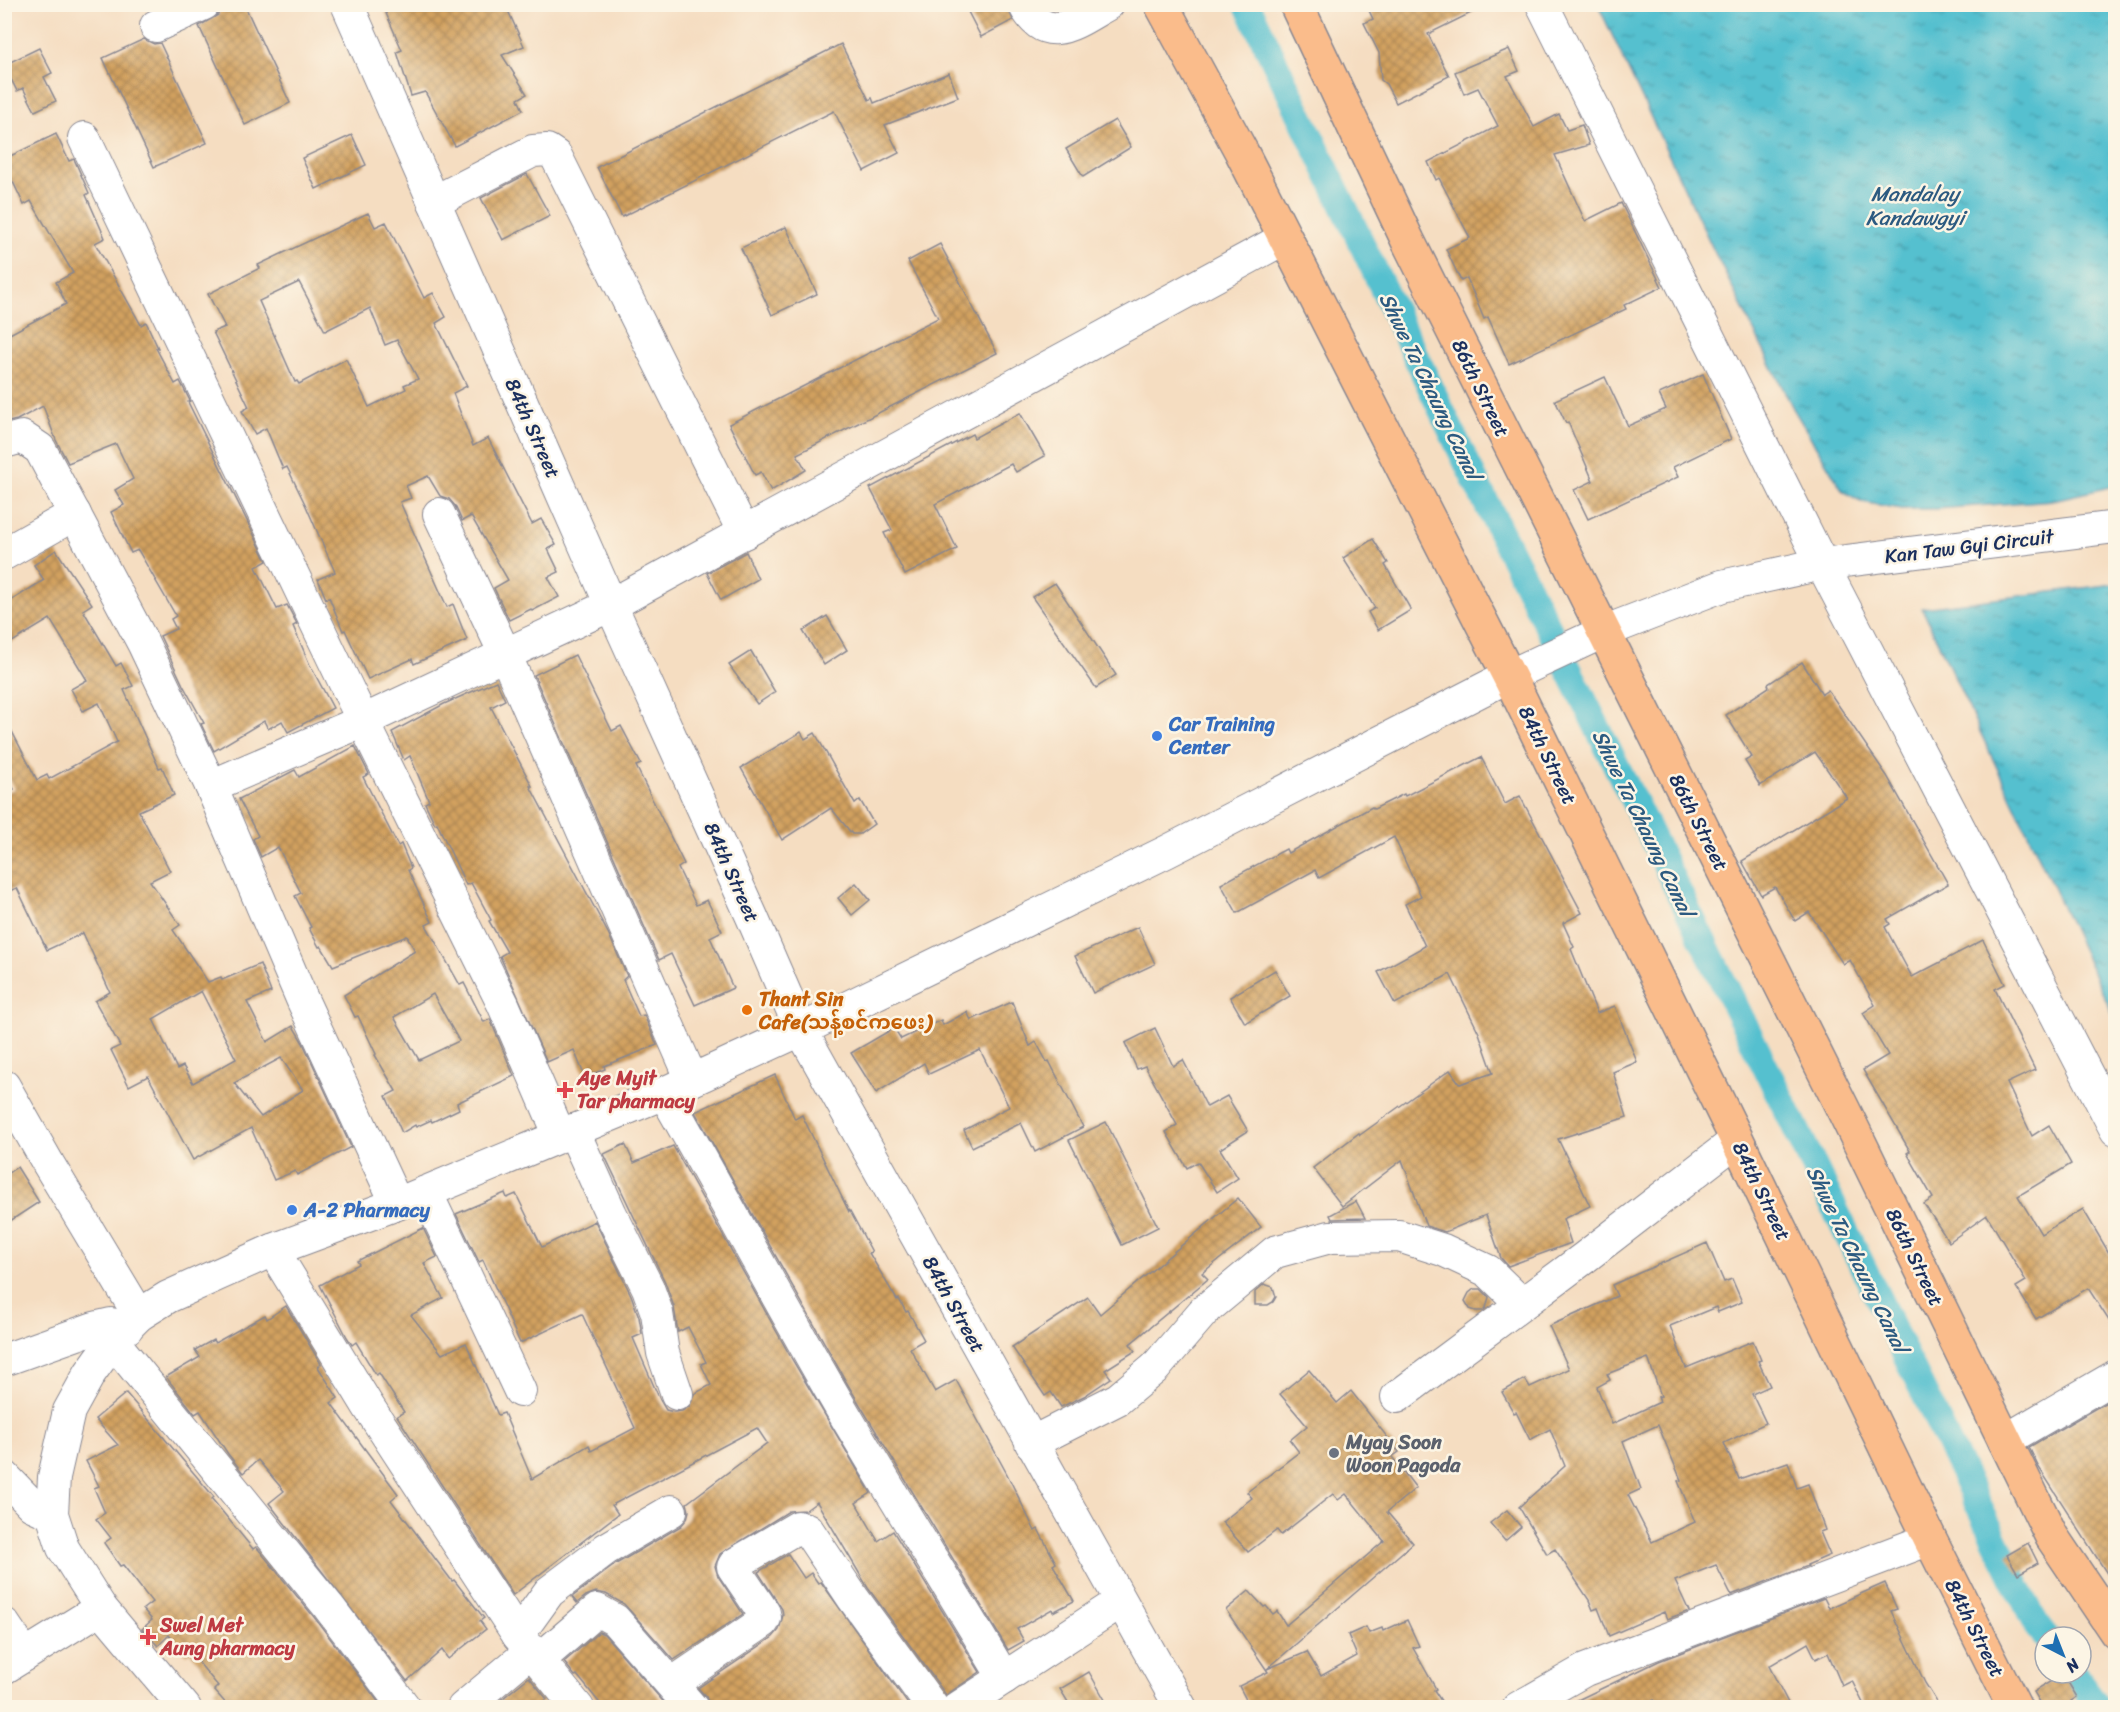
<svg xmlns="http://www.w3.org/2000/svg" width="2120" height="1712" font-family="Sriracha,'Noto Sans Myanmar',sans-serif">
  <style>
    .water { fill: url(#water-ripples); stroke: #387896; stroke-width: 1.5 }
    .lines { fill: none; stroke-linecap: round; stroke-linejoin: round }
    .canal { stroke: #55c0cf; stroke-width: 27 }
    .building { fill: url(#building-cross-hatch); fill-rule: evenodd }
    .minor-casing { stroke: #888690; stroke-width: 34 }
    .major-casing { stroke: #888690; stroke-width: 36 }
    .minor { stroke: #fff; stroke-width: 32 }
    .major { stroke: #fabc8b; stroke-width: 33 }
    .shop-dot { fill: #3f7fe0; stroke: #fcf5e5; stroke-width: 2 }
    .food-dot { fill: #e8710a; stroke: #fcf5e5; stroke-width: 2 }
    .health-dot { fill: #e0444e; stroke: #fcf5e5; stroke-width: 2 }
    .worship-dot { fill: #6b7280; stroke: #fcf5e5; stroke-width: 2 }
    .labels { text-anchor: middle; stroke-width: 5; stroke-linejoin: round; paint-order: stroke }
    .street-label { font-size: 20px; fill: #1b2f5e; stroke: #fcf5e5 }
    .shop-label { font-size: 20px; font-weight: bold; fill: #366cbe; stroke: #fcf5e5; text-anchor: start }
    .food-label { font-size: 20px; font-weight: bold; fill: #c56008; stroke: #fcf5e5; text-anchor: start }
    .health-label { font-size: 20px; font-weight: bold; fill: #be3a42; stroke: #fcf5e5; text-anchor: start }
    .worship-label { font-size: 20px; font-weight: bold; fill: #5b616d; stroke: #fcf5e5; text-anchor: start }
    .water-label { font-size: 21px; font-style: italic; fill: #2c5a80; stroke: #fcf5e5 }
  </style>
  <defs>
    <pattern id="water-ripples" width="26" height="14" patternUnits="userSpaceOnUse" patternTransform="scale(1.5)"><rect width="26" height="14" fill="#55c0cf"/><path d="M2 4q2-2 4 0t4 0M15 11q2-2 4 0t4 0" fill="none" stroke="#469cab"/></pattern>
    <pattern id="building-cross-hatch" width="8" height="8" patternUnits="userSpaceOnUse" patternTransform="scale(1.5)"><rect width="8" height="8" fill="#d2a15f"/><path d="M0 0l8 8M0 8l8-8" fill="none" stroke="#aa8452"/></pattern>
  </defs>
  <rect width="100%" height="100%" fill="#fcf5e5"/>
  <filter id="ink" filterUnits="userSpaceOnUse"><feTurbulence type="fractalNoise" baseFrequency=".0167" numOctaves="2"/><feDisplacementMap in="SourceGraphic" scale="12" xChannelSelector="R" yChannelSelector="G"/><feConvolveMatrix kernelMatrix="1 2 1 2 8 2 1 2 1" color-interpolation-filters="sRGB"/></filter>
  <filter id="wash" filterUnits="userSpaceOnUse"><feTurbulence type="fractalNoise" baseFrequency=".008" numOctaves="4" result="noise"/><feDisplacementMap in="SourceGraphic" scale="24" xChannelSelector="R" yChannelSelector="G"/><feGaussianBlur stdDeviation="1.35" result="paint"/><feColorMatrix in="noise" values="0 0 0 0 0 0 0 0 0 0 0 0 0 0 0 0 0 1.4 0 .05"/><feComposite in="paint" operator="in"/></filter>
  <g filter="url(#wash)">
    <rect width="100%" height="100%" fill="#f5ddc1"/>
    <!-- water -->
    <g class="water">
      <path d="M1598 5H2115V486L2053 500 1936 509H1902L1862 502 1843 491 1794 410 1767 357 1715 253Z"/>
      <path d="M2115 584H2116L2115 1019 1922 608Z"/>
    </g>
    <g class="lines">
      <!-- canal -->
      <g class="canal">
        <path d="M1247 4 1471 472 1798 1133 2036 1624 2046 1637"/>
        <path d="M2073 1673 2099 1708"/>
      </g>
    </g>
    <g id="blocks">
      <!-- building -->
      <g class="building">
        <path d="M222 4H244L290 103 245 125 199 26 218 15Z"/>
        <path d="M382 4H505L524 46 502 55 527 94 518 99 523 110 455 146 425 92 411 96 397 52 402 50Z"/>
        <path d="M964 4H1006L1013 20 981 37Z"/>
        <path d="M1366 4H1489L1428 34 1449 76 1396 103 1386 84 1381 80 1379 53 1364 23 1373 19Z"/>
        <path d="M144 39 154 44 160 43 207 143 154 167 103 58Z"/>
        <path d="M841 44 869 100 872 98 874 103 949 73 958 97 885 125 899 153 864 171 834 111 622 217 597 167Z"/>
        <path d="M39 48 52 73 44 77 56 101 35 111 23 88 17 91 4 65Z"/>
        <path d="M1509 49 1519 71 1507 76 1534 127 1559 114 1567 130 1582 125 1589 145 1555 155 1585 221 1621 203 1662 287 1624 305 1626 309 1509 364 1488 317 1484 319 1467 278 1461 281 1446 249 1470 238 1439 178 1436 180 1428 162 1498 126 1478 88 1464 94 1455 72Z"/>
        <path d="M1115 120 1131 147 1083 177 1066 149Z"/>
        <path d="M56 134 69 161 74 159 89 193 86 195 105 238 95 243 141 325 146 322 158 348H156L175 384 180 381 190 401 188 402 267 561 256 567 277 609 287 605 297 624 293 626 310 665 333 708 288 732 282 721 268 729 264 721 214 751 201 724 204 723 183 685 160 636 176 629 171 619 176 616 138 550 131 553 111 512 124 505 115 490 133 479 116 444 68 463 56 440 43 406 17 420 4 423V337L66 304 56 282 73 273 31 201 24 205 13 182 4 185V159Z"/>
        <path d="M352 135 366 165 316 189 302 158Z"/>
        <path d="M527 174 550 216 503 240 481 198Z"/>
        <path d="M368 213 375 227 386 222 424 298 433 293 446 317 436 323 467 386 453 393 473 446 488 438 532 524 541 519 556 545 548 549 559 572 548 577 559 597 532 611 531 609 509 620 494 588 508 580 471 516 462 521 455 506 449 499 440 496 428 476 406 486 411 498 400 502 447 607 453 604 467 640 414 664 412 659 368 679 345 630 343 631 329 597 326 599 318 579 335 572 306 506 287 467 283 469 266 428 255 434 242 411 249 407 213 332 225 327 208 294 260 268 258 265ZM299 282 325 331 370 308 385 345 397 340 418 379 404 385 406 389 369 407 346 359 299 384 297 381 295 382 259 301Z"/>
        <path d="M786 227 817 294 772 315 741 248Z"/>
        <path d="M940 244 997 353 797 454 806 470 771 491 761 472 755 475 729 424 938 318 908 261Z"/>
        <path d="M1703 374 1731 439 1673 467 1678 477 1588 519 1574 490 1593 481 1568 422 1566 423 1555 400 1605 377 1628 426 1666 409 1659 394Z"/>
        <path d="M1020 413 1045 456 1016 472 1011 464 935 504 957 549 905 575 884 533 892 530 870 488 972 434 974 438Z"/>
        <path d="M1373 539 1388 563 1385 565 1411 610 1378 630 1368 612 1375 608 1343 558Z"/>
        <path d="M56 550 92 604 83 610 116 666 121 663 133 686 124 690 159 768 162 767 174 795 139 811 170 871 150 881 180 925 173 930 208 982 221 977 222 980 260 964 271 992 247 1002 267 1042 293 1026 303 1043 351 1147 297 1175 295 1171 274 1180 251 1128 193 1160 148 1076 129 1086 111 1050 120 1046 95 1001 110 992 83 933 47 950 17 888 4 893V793L14 789 4 771V716L37 780 47 775 49 779 117 742 99 703 83 711 71 689 87 680 50 619 4 647V605L44 580 34 565ZM201 991 236 1059 193 1083 183 1066 177 1069 153 1019ZM281 1058 303 1090 261 1117 234 1083Z"/>
        <path d="M746 552 758 579 721 600 707 573Z"/>
        <path d="M1055 583 1116 675 1096 688 1032 597Z"/>
        <path d="M827 616 847 650 824 665 803 631Z"/>
        <path d="M751 651 775 692 757 704 729 665Z"/>
        <path d="M575 655 612 731 621 726 641 764 636 766 684 864 678 868 696 905 707 900 722 931 710 937 733 988 695 1005 671 954 659 960 534 675Z"/>
        <path d="M1802 662 1822 694 1828 690 1887 776 1948 884 1887 919 1890 924 1885 927 1912 977 1983 940 2005 984 1995 989 2035 1070 2007 1083 2032 1136 2049 1125 2071 1164 2018 1196 2041 1234 2083 1209 2115 1263V1330L2088 1288 2036 1319 2016 1287 2026 1281 1987 1215 1949 1242 1924 1204 1933 1198 1907 1153 1910 1151 1863 1070 1888 1055 1863 1013 1875 1005 1850 960 1843 964 1809 912 1795 921 1775 887 1761 895 1742 861 1847 798 1815 752 1760 786 1745 761 1752 757 1726 715 1769 687 1768 684Z"/>
        <path d="M496 681 505 700 491 707 532 786H530L609 935 627 976 623 980 639 1016 644 1015 657 1045 604 1066 605 1069 585 1077 574 1050 547 1062 500 956 507 952 489 921 491 920 471 883 466 885 437 823 435 824 425 803 429 801 410 756 404 760 392 732 444 704Z"/>
        <path d="M801 732 805 739 815 733 855 804 860 800 874 824 860 834H852L831 808 782 840 741 768Z"/>
        <path d="M355 746 369 774 363 777 398 846 401 844 411 868 408 870 432 922 426 925 460 985 464 983 484 1022 490 1019 514 1076 457 1103 459 1109 432 1122 431 1120 416 1127 415 1125 402 1133 386 1096 396 1091 375 1055 376 1054 358 1016 355 1017 344 995 415 951 407 936 333 966 321 946 319 947 309 928 311 927 295 896 301 893 278 847 261 857 253 839 258 836 239 799 295 770 299 777ZM433 994 459 1041 419 1060 394 1017Z"/>
        <path d="M1481 757 1505 804 1520 796 1582 913 1563 923 1574 947 1571 949 1597 1013 1615 1006 1637 1062 1613 1072 1627 1117 1558 1139 1590 1206 1563 1219 1571 1243 1508 1266 1501 1258 1486 1215 1445 1232 1426 1226 1402 1160 1342 1206 1313 1168 1359 1133 1360 1135 1450 1070 1460 1084 1493 1073 1479 1033 1450 974 1395 1004 1378 972 1425 946 1405 904 1421 896 1394 837 1319 878 1315 870 1237 913 1221 884 1286 849 1288 853 1372 807 1374 809 1404 794 1405 796Z"/>
        <path d="M856 883 870 900 852 915 838 898Z"/>
        <path d="M1138 927 1155 964 1093 993 1075 956Z"/>
        <path d="M1275 970 1290 996 1245 1023 1230 997Z"/>
        <path d="M1012 1002 1030 1046 1036 1042 1047 1062 1049 1061 1083 1127 1035 1152 1021 1123 972 1147 964 1130 1009 1107 980 1050 929 1074 924 1063 876 1093 851 1053 894 1028 901 1039 941 1020 943 1025 967 1012 971 1020Z"/>
        <path d="M1155 1028 1173 1066 1183 1060 1207 1107 1227 1096 1248 1131 1220 1149 1238 1178 1217 1192 1198 1162 1187 1168 1166 1132 1177 1125 1145 1066 1137 1069 1125 1043Z"/>
        <path d="M775 1075 795 1119 802 1115 849 1212 850 1211 872 1252 869 1253 897 1300 899 1299 906 1312 908 1311 924 1340 910 1348 935 1392 956 1380 1007 1474 1035 1531 1038 1529 1056 1563 1053 1565 1074 1601 1053 1612 1052 1609 1017 1629 1024 1641 1008 1650 848 1385 695 1112Z"/>
        <path d="M1106 1122 1158 1227 1122 1245 1069 1140Z"/>
        <path d="M625 1144 634 1163 673 1146 793 1361 871 1493 856 1503 878 1541 893 1531 980 1672 946 1695 868 1588 817 1502 806 1510 789 1511 720 1554 715 1566 718 1576 743 1614 674 1660 624 1604 606 1594 596 1592 586 1596 577 1603 572 1597 616 1564 681 1526 687 1519 689 1511 687 1503 767 1443 757 1428 612 1505 618 1514 513 1595 397 1416 404 1412 379 1373 376 1375 356 1342 352 1345 347 1337 320 1285 359 1264 357 1261 423 1228 437 1257 424 1263 443 1298 411 1315 442 1354 466 1343 498 1415 504 1413 532 1479 589 1445 591 1451 635 1428 582 1314 520 1343 483 1260 479 1262 456 1214 505 1193 507 1198 516 1194 542 1247 595 1221 631 1295 639 1317 642 1334 633 1338 660 1400 666 1410 674 1412 682 1411 690 1406 694 1394 711 1385 701 1364 706 1362 688 1327 678 1332 674 1307 665 1282 604 1154Z"/>
        <path d="M17 1167 39 1202 4 1225V1176Z"/>
        <path d="M1238 1198 1261 1227 1202 1273 1208 1279 1130 1344 1135 1351 1105 1370 1111 1378 1084 1396 1061 1407 1051 1392 1045 1396 1012 1347 1088 1297 1100 1314Z"/>
        <path d="M1356 1201 1365 1218 1332 1219 1330 1215Z"/>
        <path d="M1707 1243 1724 1282 1732 1279 1742 1302 1718 1312 1716 1307 1670 1326 1686 1368 1753 1341 1761 1360 1758 1361 1770 1386 1752 1394 1766 1423 1724 1443 1739 1479 1788 1462 1797 1488 1808 1484 1825 1530 1820 1532 1830 1555 1807 1565 1808 1566 1731 1595 1716 1565 1675 1581 1689 1611 1667 1619 1664 1612 1609 1636 1598 1608 1593 1610 1589 1600 1555 1549 1547 1554 1519 1507 1565 1466 1550 1429 1530 1440 1516 1412 1514 1413 1502 1392 1525 1379 1530 1387 1569 1369 1549 1326 1617 1296 1612 1285ZM1648 1358 1661 1396 1658 1397 1660 1402 1612 1424 1597 1387 1610 1380 1607 1374ZM1658 1425 1681 1480 1678 1481 1695 1522 1652 1542 1628 1495 1641 1489 1623 1441Z"/>
        <path d="M1264 1284 1273 1287 1276 1297 1273 1302 1268 1305H1255V1292Z"/>
        <path d="M1474 1289H1481L1489 1297 1486 1308 1483 1311H1476L1470 1309 1465 1301 1469 1293Z"/>
        <path d="M286 1306 321 1364 318 1367 338 1398 331 1403 398 1494 391 1500 452 1581 454 1580 484 1618 480 1621 486 1629 448 1659 442 1650 407 1681 269 1503 284 1491 258 1460 243 1473 228 1454 200 1411 195 1414 166 1377 200 1357 195 1350 213 1340 215 1343 265 1315 267 1319Z"/>
        <path d="M1309 1370 1337 1403 1351 1391 1399 1452 1392 1457 1416 1488 1387 1512 1413 1543 1267 1669 1307 1652 1321 1676 1357 1656 1348 1635 1366 1627 1369 1633 1382 1628 1383 1631 1407 1620 1419 1646 1413 1648 1436 1689 1434 1690 1445 1707H1250L1239 1686 1268 1672 1226 1610 1249 1591 1264 1607 1266 1606 1273 1614 1277 1611 1286 1625 1384 1541 1346 1494 1338 1500 1333 1494 1281 1535 1277 1530 1248 1552 1222 1522 1252 1498 1247 1492 1299 1452 1290 1440 1307 1426 1280 1394Z"/>
        <path d="M126 1393 214 1497 212 1499 253 1549 256 1547 259 1550 314 1617 380 1704 378 1705 375 1707H229L214 1690 218 1686 190 1652 186 1655 169 1635 158 1646 142 1629 152 1620 143 1609 152 1602 123 1565 120 1566 104 1543 111 1538 96 1519 105 1513 94 1488 99 1486 86 1461 118 1445 95 1419Z"/>
        <path d="M2115 1397V1586L2038 1466 2029 1447Z"/>
        <path d="M1507 1510 1521 1527 1505 1541 1490 1523Z"/>
        <path d="M2028 1543 2038 1563 2018 1574 2007 1555Z"/>
        <path d="M788 1554 804 1578 811 1573 818 1583 821 1582 910 1707H710L706 1697 698 1688 773 1637 779 1630 783 1615 782 1609 758 1572Z"/>
        <path d="M1885 1583 1897 1609 1891 1611 1925 1683 1940 1707H1865L1852 1681 1842 1686 1828 1653 1816 1659 1808 1643 1769 1666 1790 1707H1657L1654 1700 1639 1707H1563L1659 1661 1824 1598 1829 1608Z"/>
        <path d="M599 1632 604 1634 668 1707H603L577 1675 575 1676 564 1662Z"/>
        <path d="M1089 1672 1109 1707H1071L1060 1689Z"/>
        <path d="M2063 1674 2077 1697 2071 1701 2075 1707H2042L2033 1692Z"/>
        <path d="M529 1677 547 1699 538 1707H492Z"/>
      </g>
    </g>
  </g>
  <g filter="url(#ink)">
    <use href="#blocks" fill-opacity="0" stroke="#888690" stroke-width="1.5"/>
    <g class="lines">
      <defs>
        <g id="minor">
          <path d="M347 4 611 605 752 917 801 1030 1181 1708"/>
          <path d="M1024 4C1046 48 1076 22 1108 4"/>
          <path d="M1542 4 1822 564 2116 1130"/>
          <path d="M156 26 204 4"/>
          <path d="M84 138 363 721 503 1004 560 1136"/>
          <path d="M434 202 533 151 547 150 556 156 744 533"/>
          <path d="M4 442 22 437 40 449 143 643 211 786 302 999 397 1204"/>
          <path d="M439 514 505 654 692 1080"/>
          <path d="M4 554 75 514"/>
          <path d="M211 786 363 721 611 605 1285 238"/>
          <path d="M4 1086 49 1165 139 1315"/>
          <path d="M664 1093C730 1207 790 1324 858 1437 906 1518 956 1597 1004 1678"/>
          <path d="M573 1130 611 1214 648 1288 657 1313 663 1353 677 1394"/>
          <path d="M426 1192 520 1391"/>
          <path d="M273 1250 368 1406 518 1635 578 1708"/>
          <path d="M113 1341 328 1606 405 1708"/>
          <path d="M4 1360 94 1328 111 1324 127 1328"/>
          <path d="M1397 1397 1584 1258 1737 1140"/>
          <path d="M2004 1441 2116 1376"/>
          <path d="M1031 1443 1118 1399 1155 1368 1204 1311 1275 1252 1330 1237 1399 1236 1443 1250 1488 1271 1521 1303"/>
          <path d="M4 1476 32 1505 52 1514"/>
          <path d="M4 1624 25 1655"/>
          <path d="M518 1635 549 1592 606 1549 671 1511"/>
          <path d="M539 1660 597 1610 615 1620 692 1708"/>
          <path d="M4 1668 101 1608"/>
          <path d="M673 1683 763 1622 765 1618 764 1613 733 1567 735 1564 798 1527 807 1529 853 1598 933 1708"/>
          <path d="M185 1708 101 1608 63 1548 52 1514 54 1477 69 1411 90 1373 113 1341 139 1315 168 1297 273 1250 397 1204 664 1093 801 1030 1166 852 1509 676 1603 632 1722 586 1822 564 2116 527"/>
          <path d="M463 1708 532 1650"/>
          <path d="M958 1708 1120 1602"/>
          <path d="M1518 1708 1585 1670 1930 1539"/>
        </g>
        <g id="major">
          <path d="M1161 4 1241 151 1509 676 1737 1140 1930 1539 2015 1708"/>
          <path d="M1296 4 1408 241 1844 1111 2052 1537 2116 1632"/>
        </g>
      </defs>
      <!-- minor casing -->
      <use href="#minor" class="minor-casing"/>
      <!-- major casing -->
      <use href="#major" class="major-casing"/>
      <!-- minor -->
      <use href="#minor" class="minor"/>
      <!-- major -->
      <use href="#major" class="major"/>
    </g>
  </g>
  <!-- markers -->
  <g class="shop-dot">
    <circle cx="1157" cy="736" r="6"/>
    <circle cx="292" cy="1210" r="6"/>
  </g>
  <circle class="food-dot" cx="747" cy="1010" r="6"/>
  <g class="health-dot">
    <path d="M562 1081h6v6h6v6h-6v6h-6v-6h-6v-6h6z"/>
    <path d="M145 1628h6v6h6v6h-6v6h-6v-6h-6v-6h6z"/>
  </g>
  <circle class="worship-dot" cx="1334" cy="1453" r="6"/>
  <g class="labels">
    <!-- street labels -->
    <g class="street-label">
      <text transform="translate(1481 388) rotate(64)" y="7">86th Street</text>
      <text transform="translate(533 428) rotate(66)" y="7">84th Street</text>
      <text transform="translate(1969 546) rotate(-7)" y="7">Kan Taw Gyi Circuit</text>
      <text transform="translate(1548 755) rotate(64)" y="7">84th Street</text>
      <text transform="translate(1699 822) rotate(63)" y="7">86th Street</text>
      <text transform="translate(732 872) rotate(66)" y="7">84th Street</text>
      <text transform="translate(1762 1191) rotate(64)" y="7">84th Street</text>
      <text transform="translate(1915 1257) rotate(64)" y="7">86th Street</text>
      <text transform="translate(954 1304) rotate(61)" y="7">84th Street</text>
      <text transform="translate(1975 1628) rotate(63)" y="7">84th Street</text>
    </g>
    <!-- shop labels -->
    <g class="shop-label">
      <text x="1169" y="731">Car Training<tspan x="1169" dy="23">Center</tspan></text>
      <text x="304" y="1217">A-2 Pharmacy</text>
    </g>
    <!-- food labels -->
    <g class="food-label">
      <text x="759" y="1006">Thant Sin<tspan x="759" dy="23">Cafe(သန့်စင်ကဖေး)</tspan></text>
    </g>
    <!-- health labels -->
    <g class="health-label">
      <text x="577" y="1085">Aye Myit<tspan x="577" dy="23">Tar pharmacy</tspan></text>
      <text x="160" y="1632">Swel Met<tspan x="160" dy="23">Aung pharmacy</tspan></text>
    </g>
    <!-- worship labels -->
    <g class="worship-label">
      <text x="1346" y="1449">Myay Soon<tspan x="1346" dy="23">Woon Pagoda</tspan></text>
    </g>
    <!-- water labels -->
    <g class="water-label">
      <text x="1915" y="201">Mandalay<tspan x="1915" dy="24">Kandawgyi</tspan></text>
      <text transform="translate(1430 386) rotate(64)" y="7">Shwe Ta Chaung Canal</text>
      <text transform="translate(1643 823) rotate(64)" y="7">Shwe Ta Chaung Canal</text>
      <text transform="translate(1857 1259) rotate(64)" y="7">Shwe Ta Chaung Canal</text>
    </g>
  </g>
  <!-- margin -->
  <rect width="2120" height="1712" fill="none" stroke="#fcf5e5" stroke-width="24"/>
  <!-- north arrow -->
  <g transform="translate(2063 1655) rotate(138)"><circle r="28" fill="#fcf5e5" stroke="#a2a6af" stroke-width="1.5"/>
  <path d="M0-4.5L10 22L0 15L-10 22Z" fill="#1f6fb2"/>
  <text y="-9" font-size="16" font-weight="bold" text-anchor="middle" fill="#1b2f5e">N</text>
  </g>
</svg>
